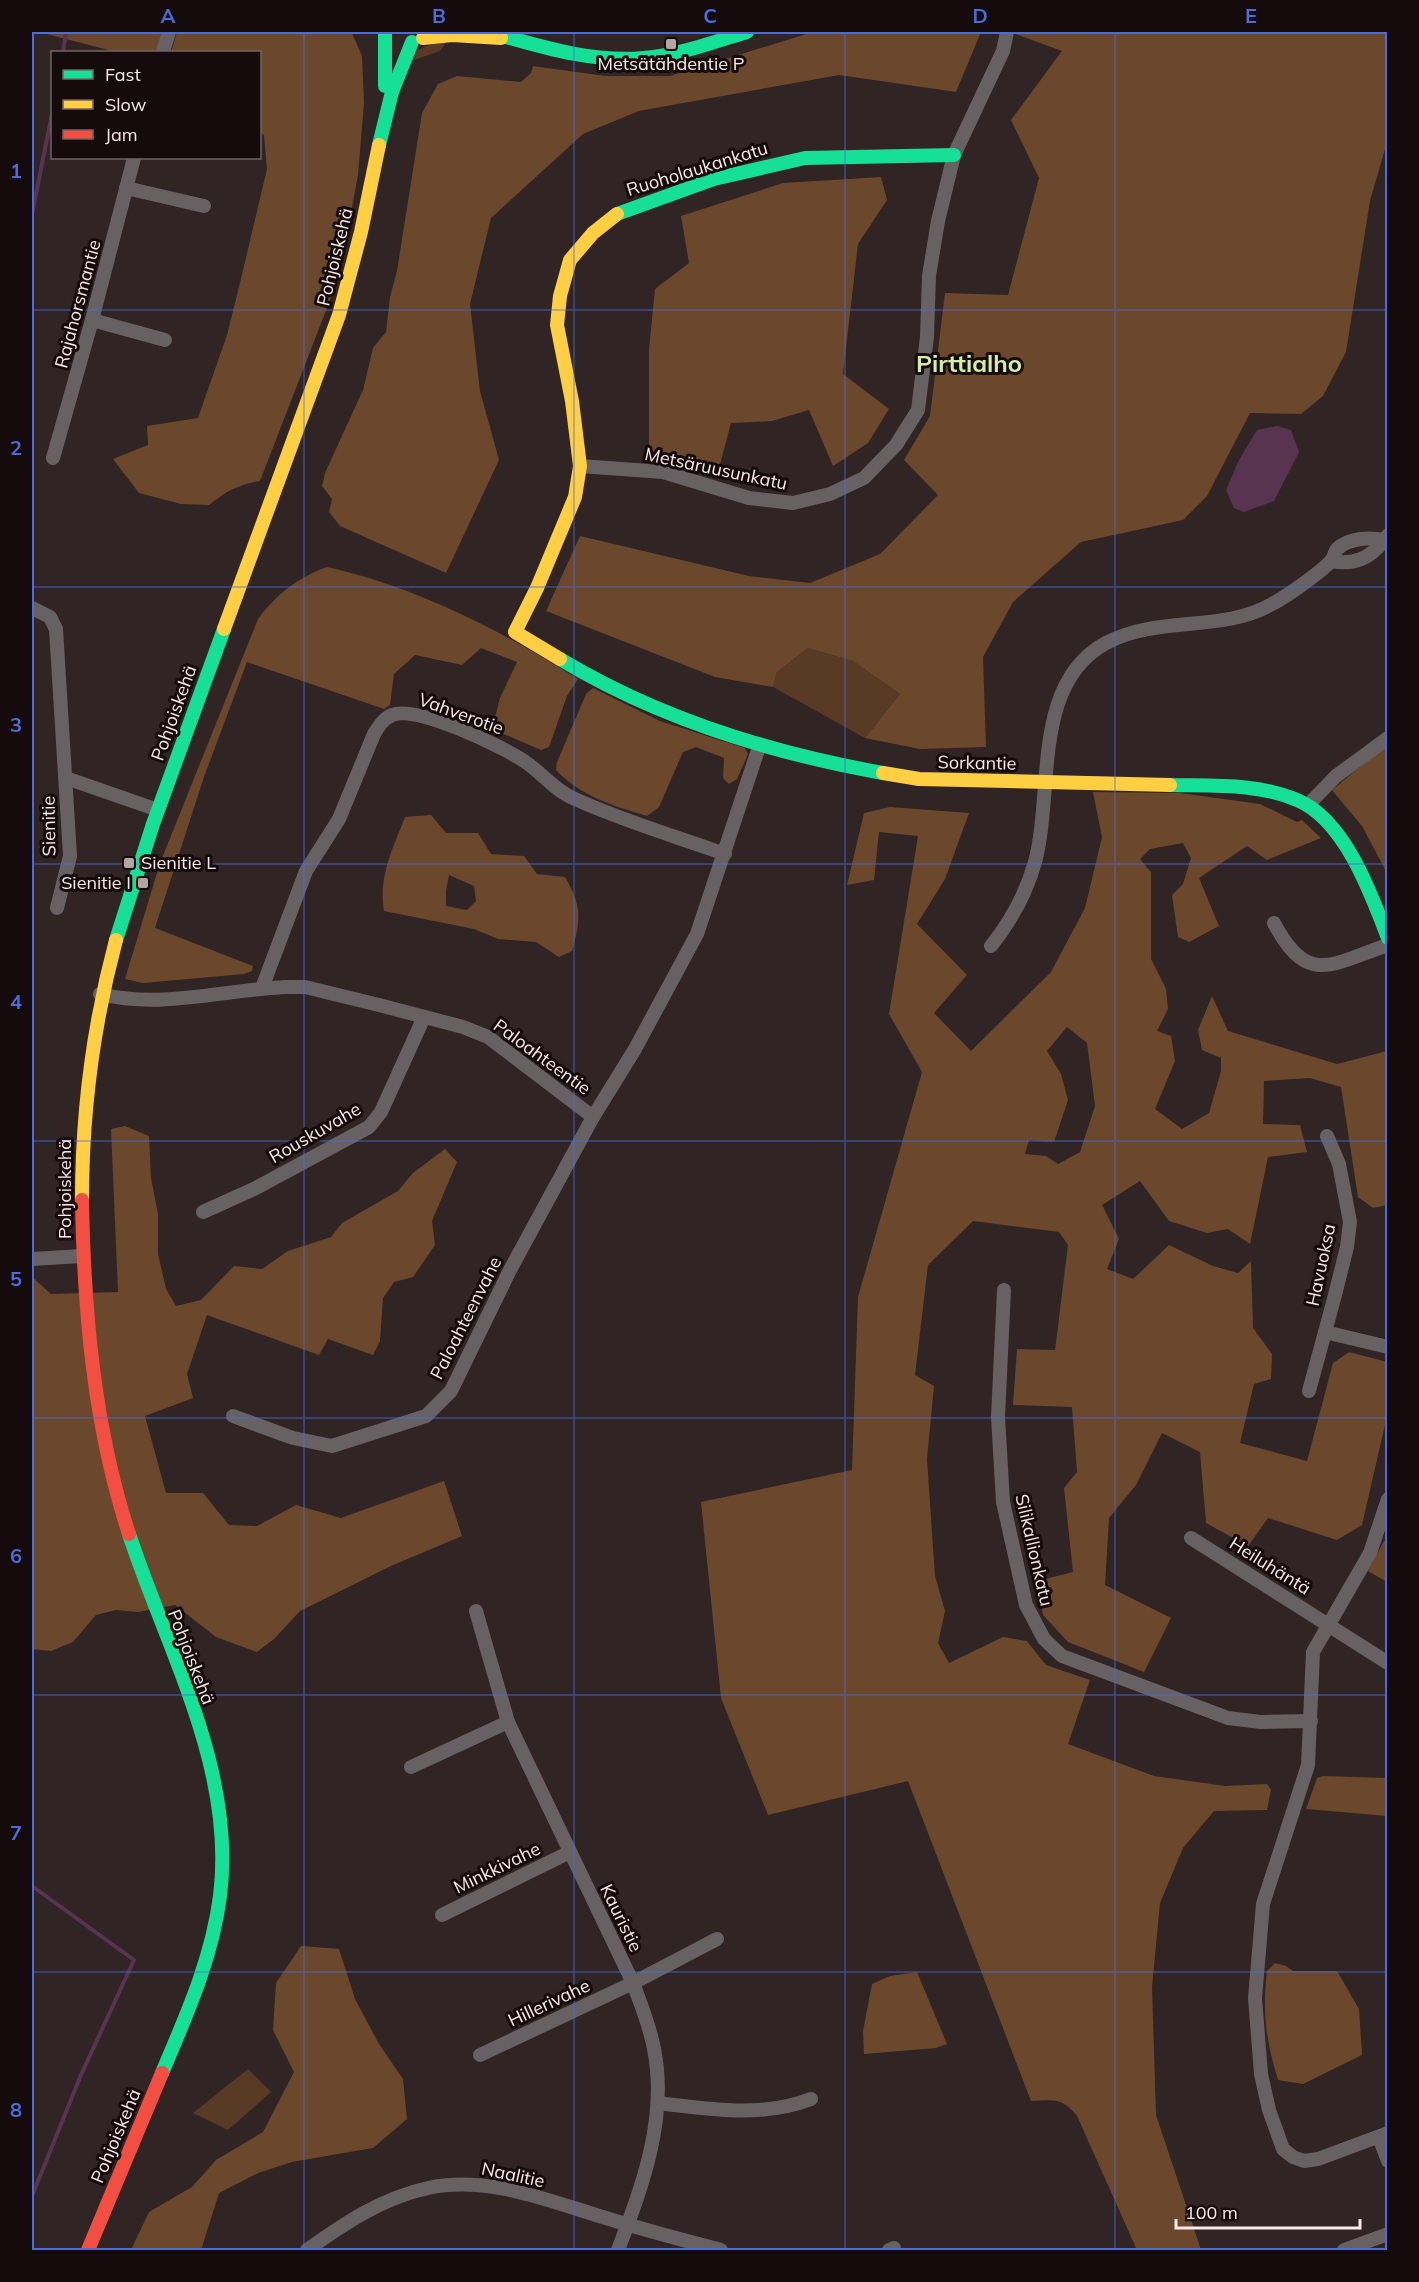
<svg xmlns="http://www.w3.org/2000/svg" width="1419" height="2282" font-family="Mulish,sans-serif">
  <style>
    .green { fill: #593b25 }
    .forest { fill: #6b472c; fill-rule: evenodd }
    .water { fill: #583451 }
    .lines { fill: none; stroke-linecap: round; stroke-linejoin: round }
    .stream { stroke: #583451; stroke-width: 4 }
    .street { stroke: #676163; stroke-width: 14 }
    .fast { stroke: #16e098; stroke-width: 14 }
    .slow { stroke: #ffcf43; stroke-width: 14 }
    .jam { stroke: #f24e42; stroke-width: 14 }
    .grid { fill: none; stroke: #496ddc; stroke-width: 1.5; stroke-opacity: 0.55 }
    .poi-dot { fill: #b4a5a5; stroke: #160b0c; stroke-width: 2 }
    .labels { text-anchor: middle; stroke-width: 6; stroke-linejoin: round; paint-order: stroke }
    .poi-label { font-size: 18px; fill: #fbeaea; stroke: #160b0c }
    .street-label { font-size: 18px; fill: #fbeaea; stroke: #160b0c }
    .district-label { font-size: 24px; font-weight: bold; fill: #d6eea3; stroke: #160b0c }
    .neatline { fill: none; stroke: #496ddc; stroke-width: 2 }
    .grid-label { font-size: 20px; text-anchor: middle; font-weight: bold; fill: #496ddc }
  </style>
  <rect width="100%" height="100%" fill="#302424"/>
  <!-- green -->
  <g class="green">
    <path d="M447 41 440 51 411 61 413 52 429 45Z"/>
    <path d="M808 648 853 661 900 694 865 738 773 687 777 672Z"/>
    <path d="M248 2069 271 2092 228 2130 193 2113Z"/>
  </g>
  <!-- forest -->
  <g class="forest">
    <path d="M39 32H163L157 52H116Z"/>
    <path d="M177 32H345L352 33 362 56 364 103 358 175 339 277 260 481C239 484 226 491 209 505L181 504 139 493 113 459 148 445 147 426 198 418 227 335 239 287 267 169 264 135 260 132V52H171Z"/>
    <path d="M813 32H981L956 92 839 75 639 111 583 134 491 218 470 304 480 391 499 460 446 573 340 526 329 512 332 499 322 486 325 473 363 390 373 348 386 332 390 297 397 271 422 113 438 84 457 76 521 82 531 73 533 66 605 76H670Z"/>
    <path d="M1010 32H1387V142L1370 201 1346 352 1323 396 1301 414 1250 413 1207 496 1183 520 1081 542 1013 602 983 657 986 747 920 749 865 738 900 694 853 661 808 648 777 672 773 687 715 677 546 611 580 536 749 576 810 583 880 554 938 495 904 460 930 416 945 293 1008 295 1039 178 1011 120 1062 51Z"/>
    <path d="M881 177 887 200 858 244 843 374 889 409 868 443 833 466 809 410 772 421 731 423 718 472 649 457V349L655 289 689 263 681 216 783 183Z"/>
    <path d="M327 567C417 587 500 630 578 679L567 696 549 747 541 750 492 729 500 698 517 662 481 648 462 665 415 655 394 674 390 705 384 709 247 662 204 777 155 928 253 966 252 971 244 974 143 983 125 979 160 863 258 619C277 594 297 578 327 567Z"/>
    <path d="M593 688 660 721 745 748 748 754 737 779 729 784 723 778 724 758 696 747 683 752 659 807 647 816C614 806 580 796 556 770L557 762 586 694Z"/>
    <path d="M1387 745V873L1362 826 1332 790Z"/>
    <path d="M1093 792 1180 793 1260 804 1297 822 1302 820 1321 838 1267 860 1247 846 1199 878 1219 926 1189 942 1178 937 1172 895 1183 884 1191 858 1183 843 1150 849 1140 859 1151 872V959L1166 989 1168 1009 1157 1031 1171 1036 1175 1061 1155 1109 1182 1129 1209 1113 1221 1071V1058L1202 1050 1198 1030 1212 996 1228 1031 1337 1064 1387 1051V1205L1373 1208 1358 1197 1341 1087 1310 1078 1264 1081 1263 1124 1300 1125 1307 1152 1268 1157 1250 1244 1228 1229 1207 1233 1169 1221 1140 1181 1102 1205 1119 1239 1107 1269 1133 1279 1169 1245 1213 1266 1238 1273 1251 1261 1253 1328 1272 1354 1271 1379 1254 1384 1240 1443 1307 1461 1333 1363 1349 1352 1387 1362V1416L1362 1525 1337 1540 1268 1518 1248 1546 1206 1523 1200 1452 1162 1433 1136 1485 1109 1518 1105 1585 1171 1618 1144 1672 1068 1642 1043 1615 1037 1581 1073 1572 1064 1488 1077 1472 1072 1407 1013 1405 1017 1349 1055 1350 1068 1245 1059 1232 973 1221 928 1265 915 1375 934 1386 927 1459 935 1576 945 1611 938 1643 949 1663 1003 1637 1027 1641 1046 1665 1090 1680 1068 1744 1154 1776 1225 1786 1267 1784 1271 1790 1267 1810 1214 1811 1183 1848 1160 1903 1152 1987 1156 2115 1201 2250H1137L1077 2116C1062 2097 1054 2100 1031 2101L908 1781 768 1815 721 1698 701 1502 852 1470 858 1297 922 1072 889 1014 918 836 879 832 874 880 847 885 864 813 890 807 969 813 945 879 917 924 967 975 934 1013 971 1051 1051 972 1085 908 1102 837ZM1067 1027 1087 1043 1095 1106 1080 1152 1058 1164 1046 1156 1025 1154 1029 1140 1054 1142 1068 1100 1061 1074 1047 1051Z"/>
    <path d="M431 815 446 833H478L491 854 524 856 537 874 565 877C582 906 581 919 572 951L559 957 536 942 498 939 474 929 384 911C378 877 393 848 405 817ZM449 875 474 886 476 901 467 910 446 906V891Z"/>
    <path d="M125 1126 149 1136 151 1178 158 1214V1254L166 1289 176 1306 201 1300 234 1266 262 1269 288 1251 331 1237 342 1223 398 1191 413 1173 445 1149 457 1162 432 1221 435 1245 413 1277 394 1282 383 1298 380 1341 373 1355 328 1339 319 1355 207 1315 187 1374 193 1398 145 1416 166 1493H203L229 1525 257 1526 296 1505 341 1518 444 1481 462 1536 391 1566 300 1611 274 1639 257 1652 216 1637 175 1605 138 1612 116 1610 96 1615 73 1642 51 1651 32 1649V1277L51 1294 118 1292 111 1129Z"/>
    <path d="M1384 1541 1387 1542V1582L1368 1571Z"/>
    <path d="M1323 1776 1387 1778V1816L1306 1809 1317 1778Z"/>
    <path d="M301 1946 339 1949 355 1999 379 2044 403 2079 407 2119 373 2148 292 2162 258 2173 219 2193 201 2250H131L149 2212 192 2187 216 2160 263 2132 294 2072 273 2030 276 1983Z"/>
    <path d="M1275 1963 1286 1966 1293 1971H1337L1359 2009 1362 2055 1303 2084 1278 2080C1266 2040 1262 2013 1267 1971Z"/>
    <path d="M917 1972 947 2044 936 2048 864 2054 863 2031 872 1984 890 1976Z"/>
  </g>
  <!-- water -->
  <path class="water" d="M1277 426 1291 430 1299 452 1274 501 1244 512 1234 508 1226 490 1239 460 1257 430Z"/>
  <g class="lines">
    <!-- stream -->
    <g class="stream">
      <path d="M63 52 66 32"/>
      <path d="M32 214 52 114"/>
      <path d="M32 1886 134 1960 81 2075 32 2196"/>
    </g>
    <!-- street -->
    <g class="street">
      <path d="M163 52 169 32"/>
      <path d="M126 188 204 206"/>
      <path d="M92 320 165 340"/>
      <path d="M53 458 92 320 134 158"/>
      <path d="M580 466 663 472 749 498 793 503 830 494 864 478 896 445 918 410 927 337 929 276 938 221 954 155 1003 51 1007 32"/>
      <path d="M1331 561C1354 565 1370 559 1384 540"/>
      <path d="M32 608 50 617 56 629 70 856 57 908"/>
      <path d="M66 778 158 810"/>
      <path d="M1308 805 1336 776 1388 738"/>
      <path d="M1274 923C1308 988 1333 963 1388 945"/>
      <path d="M991 946C1011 921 1026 894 1035 862 1054 791 1031 684 1106 643 1158 615 1222 633 1272 604 1286 597 1321 572 1331 561 1334 558 1334 553 1337 549 1348 538 1370 537 1384 540L1388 535"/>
      <path d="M262 988 306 871 339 819 374 734C379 726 383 719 392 715 417 705 501 746 524 761 541 772 555 791 575 799 623 821 675 836 725 854"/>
      <path d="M100 994C162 1009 223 990 285 987H305L379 1005 463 1027 488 1037 593 1117"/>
      <path d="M203 1212 254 1189 369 1127 381 1112 424 1017"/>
      <path d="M32 1259 82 1256"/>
      <path d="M1004 1290 998 1417 1003 1502 1026 1605 1044 1639 1062 1656 1228 1718 1261 1722 1311 1721"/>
      <path d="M1325 1332 1388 1347"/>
      <path d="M1309 1391 1335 1295 1347 1247 1350 1222 1339 1164 1327 1136"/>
      <path d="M233 1416 293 1438 332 1446 426 1416 451 1391 510 1270 593 1117 635 1049 697 934 760 744"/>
      <path d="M1388 1499 1370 1553 1313 1652 1308 1765 1263 1904 1255 1998 1261 2074 1269 2110 1283 2149 1293 2157 1304 2161 1318 2159 1388 2133"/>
      <path d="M1191 1538 1388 1663"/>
      <path d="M476 1611 508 1722 633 1983C641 2005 650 2026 654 2049 668 2118 642 2187 618 2250"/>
      <path d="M411 1767 508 1722"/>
      <path d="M442 1915 568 1853"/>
      <path d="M480 2055 633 1983 717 1939"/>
      <path d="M658 2103C709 2109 762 2118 811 2099"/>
      <path d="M1379 2137 1388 2161"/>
      <path d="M307 2250C345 2223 382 2198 428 2188 488 2175 549 2201 606 2218 644 2230 683 2240 721 2250"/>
      <path d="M889 2250 894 2248"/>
      <path d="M1344 2250 1388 2234"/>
    </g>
    <!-- fast -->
    <g class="fast">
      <path d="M385 32V86"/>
      <path d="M489 32C539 46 591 63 644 58 679 55 713 42 747 32"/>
      <path d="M379 145 392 92 412 42"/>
      <path d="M617 214 714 179 805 158 954 155"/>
      <path d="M560 659C658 718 770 753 883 773"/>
      <path d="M1170 785C1212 786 1258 783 1297 800 1344 819 1371 893 1388 938"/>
      <path d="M116 940 153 824 224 629"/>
      <path d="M129 1534C167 1650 236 1770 220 1896 212 1959 186 2016 162 2073"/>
    </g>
    <!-- slow -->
    <g class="slow">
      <path d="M423 38 452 35 501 38"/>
      <path d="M224 629 339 315 361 232 379 145"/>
      <path d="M560 659 515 632 537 588 575 497 580 466 572 401 557 325 560 296 570 260 593 233 617 214"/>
      <path d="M883 773 919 779 1170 785"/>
      <path d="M82 1200C82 1111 93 1026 116 940"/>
    </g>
    <!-- jam -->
    <g class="jam">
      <path d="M82 1200C84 1312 94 1427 129 1534"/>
      <path d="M88 2250 162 2073"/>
    </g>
  </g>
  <!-- grid -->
  <path class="grid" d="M304 32V2250M574 32V2250M845 32V2250M1115 32V2250M32 310H1388M32 587H1388M32 864H1388M32 1141H1388M32 1418H1388M32 1695H1388M32 1972H1388"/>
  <!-- markers -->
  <g class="poi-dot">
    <rect x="665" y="38" width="12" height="12" rx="3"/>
    <rect x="123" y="857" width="12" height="12" rx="3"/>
    <rect x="137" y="877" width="12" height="12" rx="3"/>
  </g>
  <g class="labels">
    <!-- poi labels -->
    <g class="poi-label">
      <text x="671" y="70">Metsätähdentie P</text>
      <text x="141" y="869" text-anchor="start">Sienitie L</text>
      <text x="131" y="889" text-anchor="end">Sienitie I</text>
    </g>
    <!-- street labels -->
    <g class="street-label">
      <text transform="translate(697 169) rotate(-17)" y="6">Ruoholaukankatu</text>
      <text transform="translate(335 257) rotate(-76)" y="6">Pohjoiskehä</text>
      <text transform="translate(78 304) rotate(-75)" y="6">Rajahorsmantie</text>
      <text transform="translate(716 469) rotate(12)" y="6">Metsäruusunkatu</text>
      <text transform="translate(174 713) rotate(-70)" y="6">Pohjoiskehä</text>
      <text transform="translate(461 714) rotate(20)" y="6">Vahverotie</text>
      <text transform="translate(977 763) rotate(1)" y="6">Sorkantie</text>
      <text transform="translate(49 826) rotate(-91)" y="6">Sienitie</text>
      <text transform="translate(542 1057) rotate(36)" y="6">Paloahteentie</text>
      <text transform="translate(315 1133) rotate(-30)" y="6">Rouskuvahe</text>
      <text transform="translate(65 1189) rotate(-90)" y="6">Pohjoiskehä</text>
      <text transform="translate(1321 1265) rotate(-78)" y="6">Havuoksa</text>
      <text transform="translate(466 1318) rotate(-63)" y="6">Paloahteenvahe</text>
      <text transform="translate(1034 1550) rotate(77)" y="6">Silikallionkatu</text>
      <text transform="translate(1270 1566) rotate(32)" y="6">Heiluhäntä</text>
      <text transform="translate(191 1657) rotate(69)" y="6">Pohjoiskehä</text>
      <text transform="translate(497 1868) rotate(-26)" y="6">Minkkivahe</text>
      <text transform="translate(621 1918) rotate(64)" y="6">Kauristie</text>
      <text transform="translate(549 2003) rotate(-25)" y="6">Hillerivahe</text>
      <text transform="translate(116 2136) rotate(-67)" y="6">Pohjoiskehä</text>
      <text transform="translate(513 2175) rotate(12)" y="6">Naalitie</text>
    </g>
    <!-- district labels -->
    <g class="district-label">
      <text x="969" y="372">Pirttialho</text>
    </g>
  </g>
  <!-- border -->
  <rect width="1419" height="2282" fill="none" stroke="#160b0c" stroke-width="66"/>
  <!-- legend -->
  <rect x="51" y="51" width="210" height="108" fill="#160b0c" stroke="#726465" stroke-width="1.5"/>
  <rect x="63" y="70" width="30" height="9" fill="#16e098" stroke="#726465" stroke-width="1.5"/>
  <text x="105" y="81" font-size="18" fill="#fbeaea">Fast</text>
  <rect x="63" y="100" width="30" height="9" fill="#ffcf43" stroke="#726465" stroke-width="1.5"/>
  <text x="105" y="111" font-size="18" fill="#fbeaea">Slow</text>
  <rect x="63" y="130" width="30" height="9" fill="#f24e42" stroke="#726465" stroke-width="1.5"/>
  <text x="105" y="141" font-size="18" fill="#fbeaea">Jam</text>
  <!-- scale -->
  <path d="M1176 2219v9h184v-9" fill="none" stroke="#fbeaea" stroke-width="3"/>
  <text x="1185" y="2219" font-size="18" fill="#fbeaea" stroke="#160b0c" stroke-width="4.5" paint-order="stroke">100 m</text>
  <rect x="33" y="33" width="1353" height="2216" class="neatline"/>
  <g class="grid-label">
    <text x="168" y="23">A</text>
    <text x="439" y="23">B</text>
    <text x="710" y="23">C</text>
    <text x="980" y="23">D</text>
    <text x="1251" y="23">E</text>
    <text x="16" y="178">1</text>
    <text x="16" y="455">2</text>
    <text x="16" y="732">3</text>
    <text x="16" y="1009">4</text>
    <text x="16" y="1286">5</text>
    <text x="16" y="1563">6</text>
    <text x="16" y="1840">7</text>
    <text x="16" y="2117">8</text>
  </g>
</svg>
